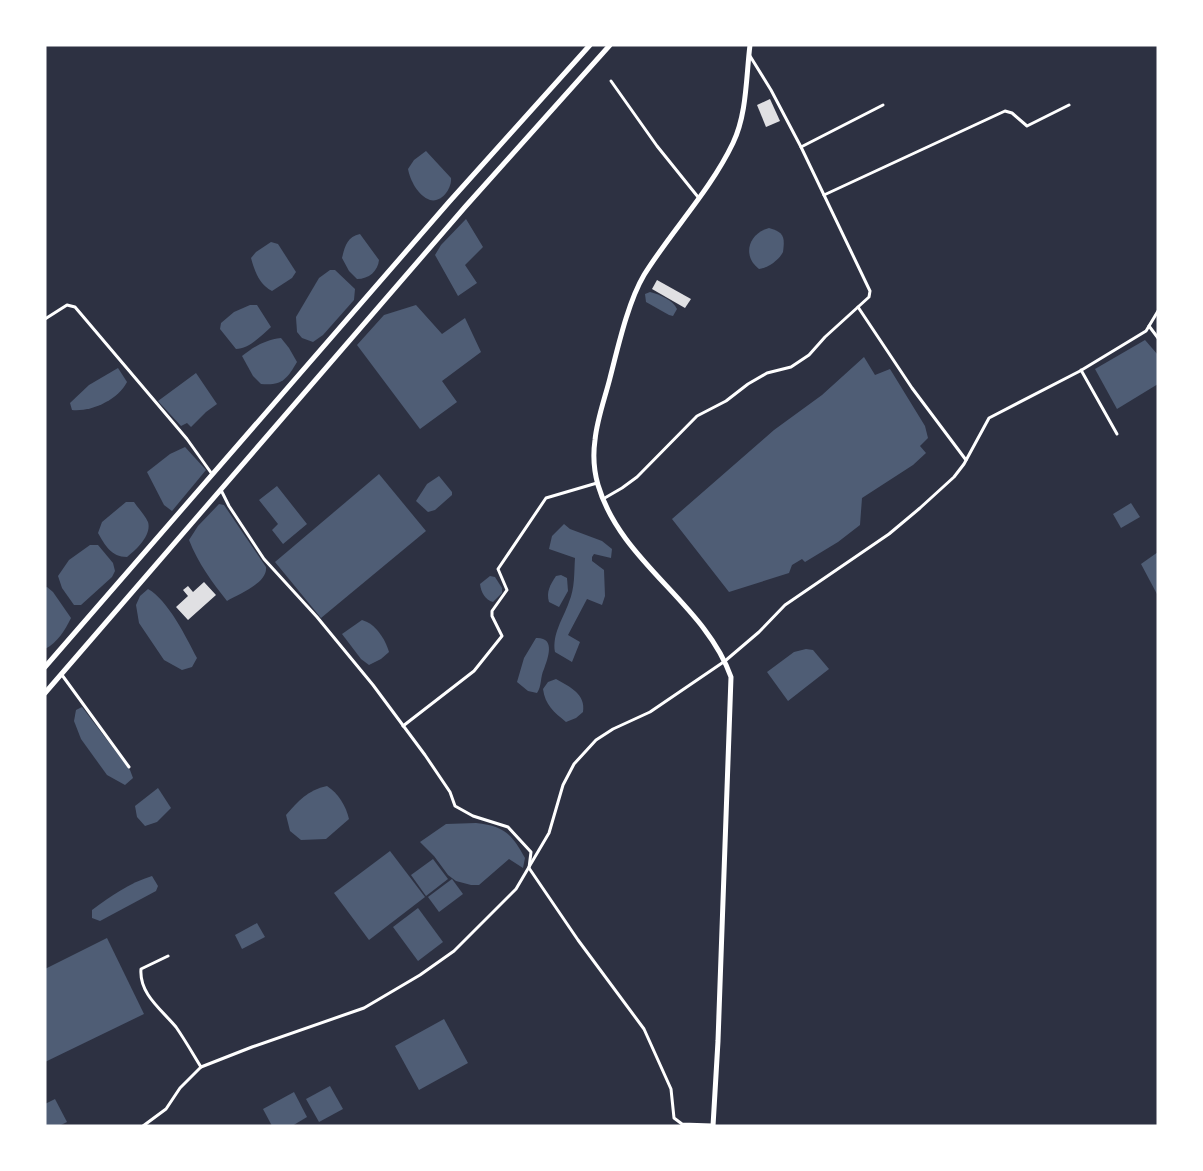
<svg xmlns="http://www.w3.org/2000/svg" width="1203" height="1171" font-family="'Noto Sans',sans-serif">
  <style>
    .water { fill: #4f5d75 }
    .building { fill: #e0e0e3 }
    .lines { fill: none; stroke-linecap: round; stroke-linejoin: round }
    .minor { stroke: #fff; stroke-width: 3 }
    .trunk { stroke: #fff; stroke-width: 5 }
  </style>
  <rect width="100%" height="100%" fill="#2d3142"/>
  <!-- water -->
  <g class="water">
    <path d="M426 151 451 178C452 188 442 203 430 200 418 196 410 180 408 169L414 160Z"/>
    <path d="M466 219 483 247 465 265 477 283 458 296 435 255 441 245Z"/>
    <path d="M769 228C784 232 785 237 783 252 779 260 768 268 759 269 742 256 748 234 769 228Z"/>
    <path d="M360 234 379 260C378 271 369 279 357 279L349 271 342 258C345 246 347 237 360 234Z"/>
    <path d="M271 242 278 244 296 272 292 278 272 291C259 284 255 272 251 258L256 252Z"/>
    <path d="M330 270H335L355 289 354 300 323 335 313 342 302 338 297 332 296 317 319 278Z"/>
    <path d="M650 292C659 294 673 300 677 309L673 316 669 315 646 302 645 294Z"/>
    <path d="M250 305H257L271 327C262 335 249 349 236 349L220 329 221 323 234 312Z"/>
    <path d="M416 305 442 334 465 318 481 352 442 381 457 402 420 429 357 345 384 315Z"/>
    <path d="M281 338 289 348 297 362C287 379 282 386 261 384L253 376 242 356C255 346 265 340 281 338Z"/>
    <path d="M1145 340 1158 355V384L1117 409 1095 369Z"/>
    <path d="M864 357 875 375 890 369 925 426 928 438 920 446 926 453 913 465 862 498 860 525 838 542 805 562 802 559 792 565 789 573 729 592 672 519 774 430 822 395Z"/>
    <path d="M118 368 127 382C118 400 91 412 72 410L70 403 89 385Z"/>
    <path d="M196 373 217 404 206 412 191 427 187 423 181 426 158 401Z"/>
    <path d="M185 447 206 470 172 511 164 505 147 472 170 454Z"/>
    <path d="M379 474 426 531 321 618 275 562Z"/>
    <path d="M439 476 452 492V495L435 510 428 512 416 501 427 484Z"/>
    <path d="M277 486 307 524 283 544 272 530 278 524 259 500Z"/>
    <path d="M126 502H134C138 508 145 515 148 522 152 535 136 550 127 557 111 557 105 545 98 533L102 522Z"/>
    <path d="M1131 503 1140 517 1121 528 1113 514Z"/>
    <path d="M219 504 224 505 266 567C268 583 239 594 227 601 212 582 198 563 189 540L198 526Z"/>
    <path d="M564 524 570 529 602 541 612 549 611 558 594 554 592 557V561L604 570 605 596 602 605 587 599 568 635 580 642 572 662 555 652C552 634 563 619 569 602 575 588 574 573 575 558L549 549 552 536Z"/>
    <path d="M90 545H98L113 563 115 571 112 577 81 605H74L62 588 58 576 69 560Z"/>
    <path d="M1158 552V596L1141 564Z"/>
    <path d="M561 575 567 578 568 591 559 607 549 602C546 592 550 585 556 576Z"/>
    <path d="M490 576 495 577 502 588V593L493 602C485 600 481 592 480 584Z"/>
    <path d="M47 587 53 592 71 618C65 630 58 642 45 649V588Z"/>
    <path d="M148 589C168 600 186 637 197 658L192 667 182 670 164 660 139 623 136 605 140 596Z"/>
    <path d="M362 620C376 624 385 639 389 652L381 659 369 665 361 659 342 634Z"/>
    <path d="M536 638C556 637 548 658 544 669 540 677 542 686 537 693L528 691 517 682 524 658Z"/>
    <path d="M806 649 813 650 829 669 788 701 767 672 794 652Z"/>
    <path d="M556 679C570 687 586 694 583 712L576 718 566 722C554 712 545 705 543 689L548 682Z"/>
    <path d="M82 707 130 770 133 778 125 785 107 775 81 739 74 721 76 710Z"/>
    <path d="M327 786C338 793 346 806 349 819L326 839 301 840 290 831 286 815C298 801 308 790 327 786Z"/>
    <path d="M158 788 171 808 157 822 145 826 137 817 135 806Z"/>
    <path d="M476 823C504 826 512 834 525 858L523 868 509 859 479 885H471L456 881 448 875 434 856 420 842 446 824Z"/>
    <path d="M390 851 425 897 369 940 334 893Z"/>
    <path d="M433 859 448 879 426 896 411 875Z"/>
    <path d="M152 876 158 886 156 891 100 921 92 918V910C111 896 129 883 152 876Z"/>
    <path d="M452 879 463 894 439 912 428 897Z"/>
    <path d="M418 908 443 942 418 961 393 927Z"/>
    <path d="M257 923 265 937 242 949 235 935Z"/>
    <path d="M107 938 144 1014 45 1062V969Z"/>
    <path d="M444 1019 468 1063 419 1090 395 1046Z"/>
    <path d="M330 1086 343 1109 319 1122 306 1099Z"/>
    <path d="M294 1092 307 1117 292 1126H272L263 1109Z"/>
    <path d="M55 1099 67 1122 59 1126H45V1104Z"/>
  </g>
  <!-- building -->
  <g class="building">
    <path d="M770 99 780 121 766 127 757 105Z"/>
    <path d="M657 280 691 299 685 308 652 289Z"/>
    <path d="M204 582 216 595 188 620 176 607 188 596 183 590 188 586 193 592Z"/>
  </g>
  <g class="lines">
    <!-- minor -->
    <g class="minor">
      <path d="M750 56 771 90 801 147 870 291 869 297 858 307 912 388 966 460"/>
      <path d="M611 81 657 146 698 197"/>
      <path d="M801 147 883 105"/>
      <path d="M824 195 1005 111 1012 113 1027 126 1069 105"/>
      <path d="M45 319 67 305 75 307 187 439 212 474"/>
      <path d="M1149 326 1158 338"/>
      <path d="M1081 370 1117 434"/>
      <path d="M221 490 229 506 264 559 317 617 373 685 425 755 450 792 455 806 473 816 508 827 531 852 529 868 578 940 644 1029 671 1089 674 1118 682 1124 712 1125"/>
      <path d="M603 499 622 488 637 477 697 416 726 401 748 384 767 373 791 367 809 355 825 337 858 307"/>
      <path d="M62 675 129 767"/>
      <path d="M403 726 474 671 502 636 492 616V611L507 590 498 569 546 498 597 483"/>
      <path d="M168 956 141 969C139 994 162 1010 176 1027 185 1040 193 1054 201 1067"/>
      <path d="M143 1126 166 1109 180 1088 201 1067 252 1047 364 1008 420 975 454 951 516 889 549 833 563 785 574 764 596 740 613 729 650 712 725 661 759 632 785 605 889 534 920 508 954 477 964 464 989 418 1080 371 1146 331 1158 311"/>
    </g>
    <!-- trunk -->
    <g class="trunk">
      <path d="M45 667 449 202 590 45"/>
      <path d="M45 693 465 207 610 45"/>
      <path d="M713 1126 718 1041 731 677C705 603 621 563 598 485 594 471 593 454 595 440 597 419 605 398 610 378 618 347 628 302 644 275 672 230 710 191 733 143 747 114 746 77 750 45"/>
    </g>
  </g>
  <!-- border -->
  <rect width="1203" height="1171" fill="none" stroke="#ffffff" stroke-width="93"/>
</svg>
